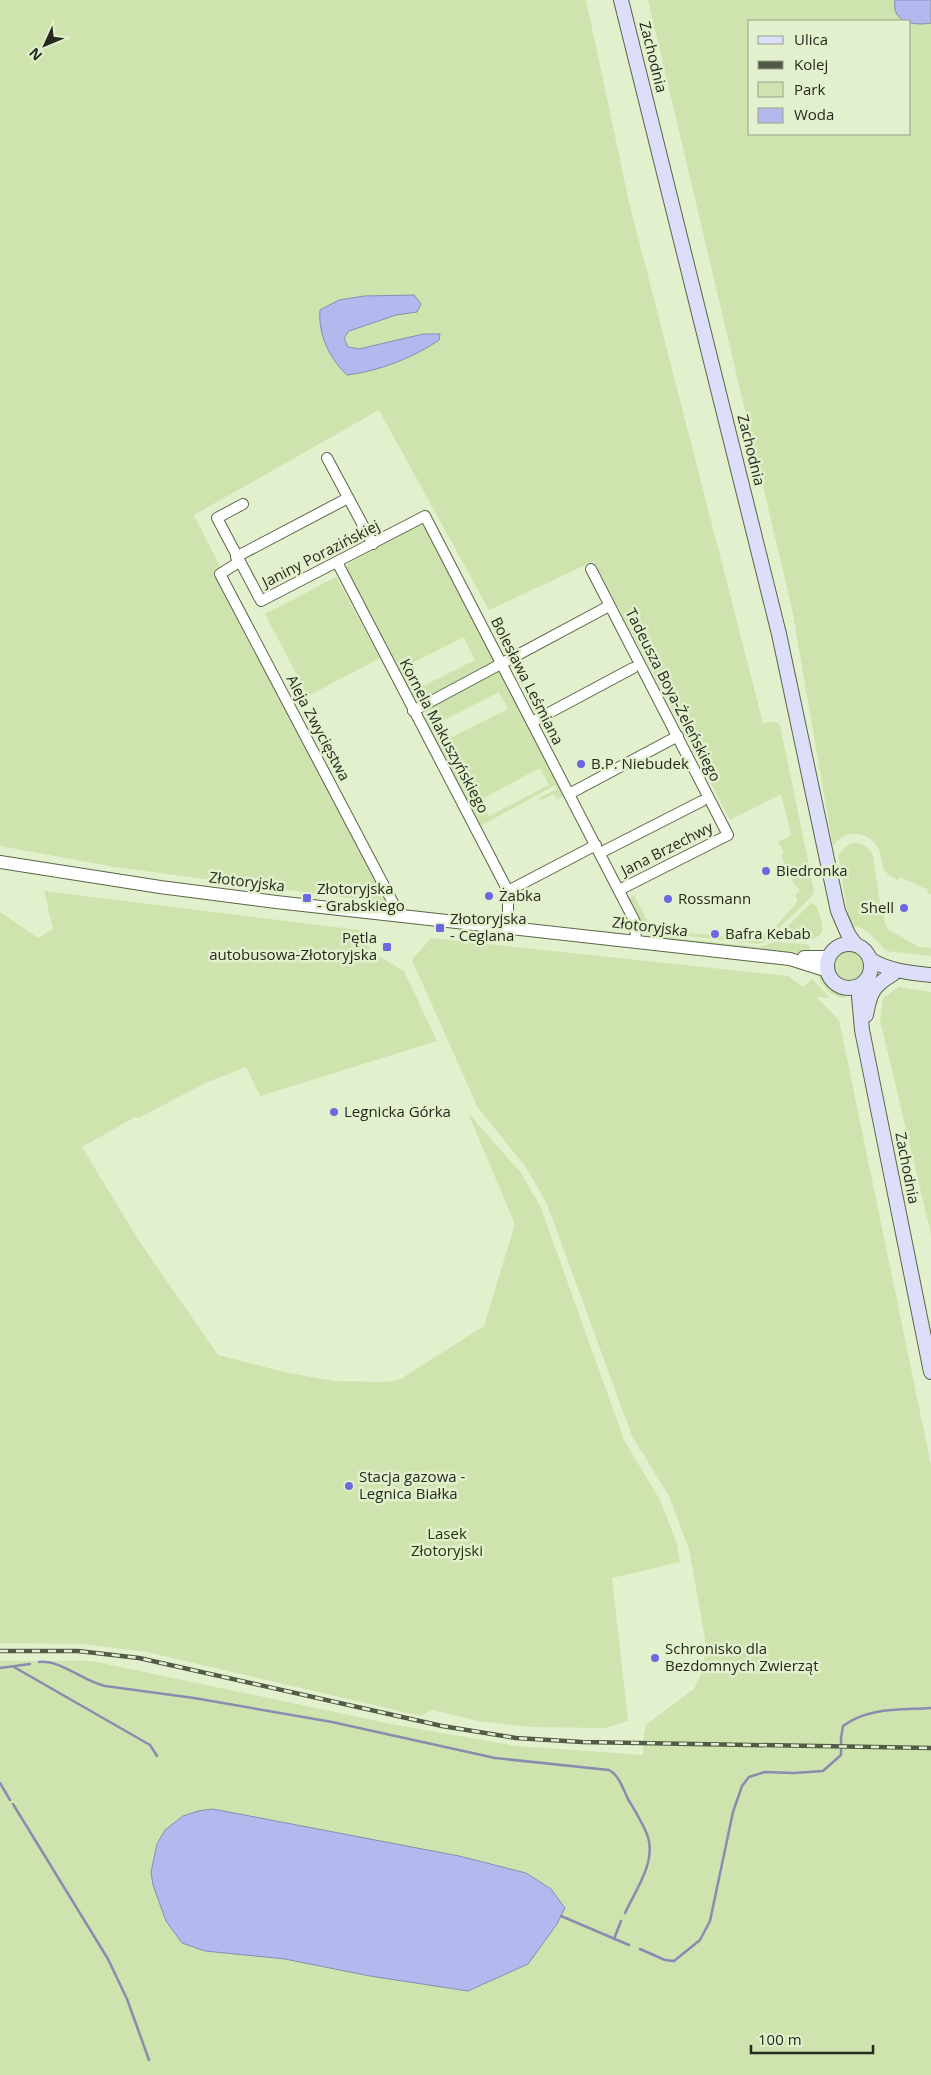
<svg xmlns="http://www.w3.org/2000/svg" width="931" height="2075" font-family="'Open Sans',sans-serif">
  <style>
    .green { fill: #cee3ae; fill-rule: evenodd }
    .water { fill: #b3b8ef; stroke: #888db0 }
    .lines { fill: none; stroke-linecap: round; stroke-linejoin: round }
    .stream { stroke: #888db0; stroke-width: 2.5 }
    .minor-casing { stroke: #5a6647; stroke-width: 12 }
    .tertiary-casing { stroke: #5a6647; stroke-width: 14 }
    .secondary-casing { stroke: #5a6647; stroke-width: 16 }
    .minor { stroke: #fff; stroke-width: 10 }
    .tertiary { stroke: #fff; stroke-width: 12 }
    .secondary { stroke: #dddefa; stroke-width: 14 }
    .rail-casing { stroke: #535a48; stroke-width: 4.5 }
    .rail { stroke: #e2f0cd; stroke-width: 2.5; stroke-dasharray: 8; stroke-linecap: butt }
    .poi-dot { fill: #6b68e2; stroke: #e2f0cd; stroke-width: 2 }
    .labels { text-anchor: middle; stroke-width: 5; stroke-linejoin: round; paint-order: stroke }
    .street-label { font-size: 15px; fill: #252a1d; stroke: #e2f0cd }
    .poi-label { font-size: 15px; fill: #252a1d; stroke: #e2f0cd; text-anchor: start }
    .park-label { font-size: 15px; fill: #263309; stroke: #e2f0cd }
  </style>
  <rect width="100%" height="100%" fill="#e2f0cd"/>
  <!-- green -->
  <g class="green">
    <path d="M0 0H586L629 202 763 723 776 722 780 725 813 885 814 892 812 896 766 941 759 944 642 931C642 918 631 910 630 898L633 895 635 897 648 922 656 924V930L710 935 711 929 719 930 718 936C770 941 765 938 798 901L795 896 800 890 794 884 781 855 784 852 778 842 791 835 781 794 730 820 594 561 489 610 379 410 194 515 296 718 394 904 115 867 0 846ZM417 312 396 315 349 331 344 338 348 347 359 349 423 334 336 364 328 349 319 323Z"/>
    <path d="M648 0H931V894L927 893 928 890 900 877 898 880C893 877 888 875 885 871 881 864 882 855 878 848 867 830 845 829 833 846L792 609ZM750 21H910V134H750Z"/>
    <path d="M420 525 425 527 494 661 422 699 414 698 346 568 349 563ZM464 637 475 660 417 689 406 666Z"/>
    <path d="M336 577 380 658 308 696 265 614Z"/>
    <path d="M494 669 503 675 563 793 562 797 558 799 553 794 540 801 539 798 557 789 555 785 479 827 426 725 425 706ZM499 692 508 709 450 738 442 721ZM540 768 549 785 489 816 480 800Z"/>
    <path d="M852 843C862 842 869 847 873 856L880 903 887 929 919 947 931 948V956L886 951C876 940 866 926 850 926L838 856 845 847Z"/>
    <path d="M44 891 359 930 364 932 369 947 373 953 404 971 437 1041 260 1096 246 1067 205 1083 139 1118 135 1117 82 1147 139 1241 218 1355 288 1373 335 1381 384 1382 399 1380 484 1326 515 1224 468 1113 521 1173 541 1208 624 1440 660 1500 677 1544 680 1562 612 1578 628 1721 605 1728 529 1727 479 1721 432 1710 421 1716 147 1652 83 1644 0 1643V912L38 938 53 929Z"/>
    <path d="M811 903 817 907C819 914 824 925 822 931 818 944 794 939 784 938L782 935 783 931Z"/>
    <path d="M644 935 760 947 774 942 806 944 810 946V953L770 952 648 937Z"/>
    <path d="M431 938 788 976 803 987 812 979 830 998 816 997 839 1020 931 1465V2075H0V1661H92L396 1725 517 1746 643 1755 644 1732 647 1724 694 1689 704 1668 705 1638 689 1549 669 1496 632 1436 547 1204 526 1167 478 1108 412 960ZM213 1809 370 1976 285 1959 183 1816 198 1811Z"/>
    <circle cx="849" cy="966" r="15"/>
    <path d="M817 970 822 973 831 986 846 998C832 999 818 982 817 970Z"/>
    <path d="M899 987 931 992V1234L880 1020 883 998Z"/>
  </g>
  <!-- water -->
  <g class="water">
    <path d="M895 0H931V23C915 26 891 23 895 0Z"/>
    <path d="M414 295 421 304 417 312 396 315 349 331 344 338 348 347 359 349 423 334H440L439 340C413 358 379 371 347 375 329 358 318 334 320 310L339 300 364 296Z"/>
    <path d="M213 1809 459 1856 526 1873 551 1889 565 1908 557 1924 528 1964 468 1991 370 1976 285 1959 205 1951 182 1943 166 1921 153 1885 151 1872 157 1844 165 1830 183 1816 198 1811Z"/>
  </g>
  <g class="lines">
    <!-- stream -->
    <g class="stream">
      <path d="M39 1662C62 1660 82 1681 105 1686L194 1698 332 1722 495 1758 609 1770C619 1775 623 1789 628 1799 635 1811 643 1823 648 1837 656 1863 635 1891 625 1913"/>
      <path d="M14 1667 150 1745 157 1756"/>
      <path d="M0 1668 30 1664"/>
      <path d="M0 1783 10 1800"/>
      <path d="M13 1804 108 1959 127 1999 149 2060"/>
      <path d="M561 1916 629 1945"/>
      <path d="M614 1939 621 1921"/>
      <path d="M640 1949 665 1960 674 1961 700 1940 710 1921 733 1812 742 1786 749 1777 765 1772 794 1773 823 1771 841 1755V1738L843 1726C868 1707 901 1710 931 1708"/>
    </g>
    <defs>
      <g id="minor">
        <path d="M327 458 373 544"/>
        <path d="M243 504 217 518 261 601 425 516 635 922 636 942"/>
        <path d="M236 557 348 498"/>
        <path d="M239 562 220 574 400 916"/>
        <path d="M337 562 508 891V917L505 927"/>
        <path d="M591 569 728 835 619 890"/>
        <path d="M413 711 609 606"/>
        <path d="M532 722 633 668"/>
        <path d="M569 794 678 736"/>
        <path d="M600 853 702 801"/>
        <path d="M508 891 596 845"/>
      </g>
      <g id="tertiary">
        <path d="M0 862 160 887 276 902 790 959 828 971"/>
        <path d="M804 957H829"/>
      </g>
      <g id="secondary">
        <path d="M621 0 779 634 838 911 848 934 855 944"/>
        <circle cx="849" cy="966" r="22"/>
        <path d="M871 960C889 971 911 973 931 975"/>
        <path d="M860 986 859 996 862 1030 931 1372"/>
        <path d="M866 1015C870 992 873 986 893 974"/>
      </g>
    </defs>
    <!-- minor casing -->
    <use href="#minor" class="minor-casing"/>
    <!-- tertiary casing -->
    <use href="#tertiary" class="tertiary-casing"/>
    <!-- secondary casing -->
    <use href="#secondary" class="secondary-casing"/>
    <!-- minor -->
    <use href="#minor" class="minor"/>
    <!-- tertiary -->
    <use href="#tertiary" class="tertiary"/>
    <!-- secondary -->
    <use href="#secondary" class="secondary"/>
    <defs>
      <path id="rail" d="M0 1651H78L139 1658 442 1726 516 1738 582 1742 931 1748"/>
    </defs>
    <!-- rail casing -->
    <use href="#rail" class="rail-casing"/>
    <!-- rail -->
    <use href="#rail" class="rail"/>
  </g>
  <!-- markers -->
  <g class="poi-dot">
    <circle cx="581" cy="764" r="5"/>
    <circle cx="766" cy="871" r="5"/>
    <circle cx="489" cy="896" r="5"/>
    <rect x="302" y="893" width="10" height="10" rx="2.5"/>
    <circle cx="668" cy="899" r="5"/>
    <circle cx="904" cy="908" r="5"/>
    <rect x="435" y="923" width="10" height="10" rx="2.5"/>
    <circle cx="715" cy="934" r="5"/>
    <rect x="382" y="942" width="10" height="10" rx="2.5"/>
    <circle cx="334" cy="1112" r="5"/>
    <circle cx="349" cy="1486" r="5"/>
    <circle cx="655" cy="1658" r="5"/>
  </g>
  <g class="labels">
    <!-- street labels -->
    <g class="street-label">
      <text transform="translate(653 57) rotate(76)" y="5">Zachodnia</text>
      <text transform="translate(751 450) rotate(76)" y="5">Zachodnia</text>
      <text transform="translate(321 554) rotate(-27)" y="5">Janiny Porazińskiej</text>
      <text transform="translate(527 681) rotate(63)" y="5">Bolesława Leśmiana</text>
      <text transform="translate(673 695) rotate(63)" y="5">Tadeusza Boya-Żeleńskiego</text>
      <text transform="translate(318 728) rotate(62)" y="5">Aleja Zwycięstwa</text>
      <text transform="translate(444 736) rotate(62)" y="5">Kornela Makuszyńskiego</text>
      <text transform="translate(667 849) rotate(-27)" y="5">Jana Brzechwy</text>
      <text transform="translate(247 882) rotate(7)" y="5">Złotoryjska</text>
      <text transform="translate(650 927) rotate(7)" y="5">Złotoryjska</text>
      <text transform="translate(907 1168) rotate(79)" y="5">Zachodnia</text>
    </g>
    <!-- poi labels -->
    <g class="poi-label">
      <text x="591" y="769">B.P. Niebudek</text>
      <text x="776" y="876">Biedronka</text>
      <text x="317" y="894">Złotoryjska<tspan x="317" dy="17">- Grabskiego</tspan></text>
      <text x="499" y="901">Żabka</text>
      <text x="678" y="904">Rossmann</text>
      <text x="894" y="913" text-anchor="end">Shell</text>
      <text x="450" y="924">Złotoryjska<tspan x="450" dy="17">- Ceglana</tspan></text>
      <text x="725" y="939">Bafra Kebab</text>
      <text x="377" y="943" text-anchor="end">Pętla<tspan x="377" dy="17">autobusowa-Złotoryjska</tspan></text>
      <text x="344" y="1117">Legnicka Górka</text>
      <text x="359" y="1482">Stacja gazowa -<tspan x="359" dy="17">Legnica Białka</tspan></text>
      <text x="665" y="1654">Schronisko dla<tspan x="665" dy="17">Bezdomnych Zwierząt</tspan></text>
    </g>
    <!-- park labels -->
    <g class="park-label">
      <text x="447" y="1539">Lasek<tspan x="447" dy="17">Złotoryjski</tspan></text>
    </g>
  </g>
  <!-- legend -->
  <rect x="748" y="20" width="162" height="115" fill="#e2f0cd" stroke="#96a187"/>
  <rect x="758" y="36" width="25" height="8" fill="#dddefa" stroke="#96a187"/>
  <text x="794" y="45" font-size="15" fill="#252a1d">Ulica</text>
  <rect x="758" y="61" width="25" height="8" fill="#535a48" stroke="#96a187"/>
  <text x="794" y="70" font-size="15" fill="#252a1d">Kolej</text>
  <rect x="758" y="82" width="25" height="15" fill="#cee3ae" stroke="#96a187"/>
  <text x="794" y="95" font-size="15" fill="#252a1d">Park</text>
  <rect x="758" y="108" width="25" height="15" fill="#b3b8ef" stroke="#96a187"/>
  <text x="794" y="120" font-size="15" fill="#252a1d">Woda</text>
  <!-- north arrow -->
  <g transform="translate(45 45) rotate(226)" stroke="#e2f0cd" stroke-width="4" paint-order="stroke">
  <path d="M0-4L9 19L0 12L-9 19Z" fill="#252a1d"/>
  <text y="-8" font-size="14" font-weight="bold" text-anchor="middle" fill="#252a1d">N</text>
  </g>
  <!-- scale -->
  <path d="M751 2045v8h122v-8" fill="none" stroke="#252a1d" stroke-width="2.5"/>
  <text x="758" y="2045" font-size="15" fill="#252a1d" stroke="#e2f0cd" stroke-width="4" paint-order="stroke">100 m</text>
</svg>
